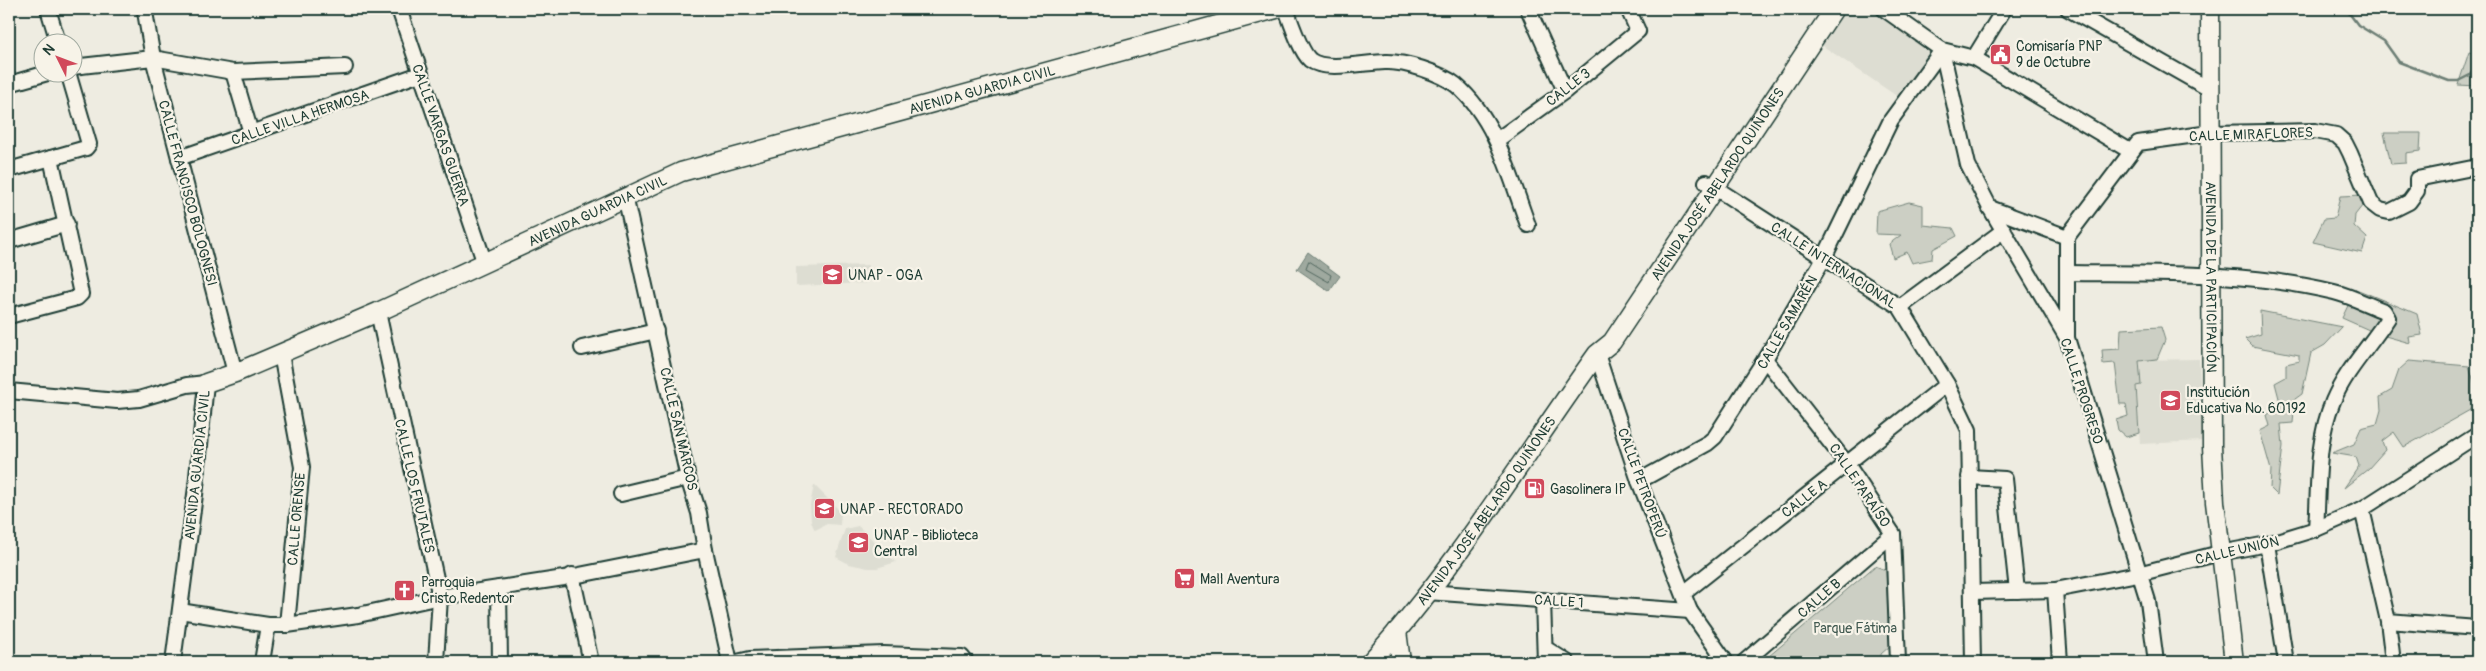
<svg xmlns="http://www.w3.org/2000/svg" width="2486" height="671" font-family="Pangolin,sans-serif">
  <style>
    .built { fill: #ddddd2 }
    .green { fill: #cccfc4; stroke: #76867c }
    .water { fill: #9fa99f; stroke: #6c7e74 }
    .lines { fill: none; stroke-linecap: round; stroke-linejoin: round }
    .shore { stroke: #52685f; stroke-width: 1 }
    .stream { stroke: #6c7e74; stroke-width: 2.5 }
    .minor-casing { stroke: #1f3d34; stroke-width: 18 }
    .major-casing { stroke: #1f3d34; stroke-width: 21 }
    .minor { stroke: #f7f3e8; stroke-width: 14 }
    .major { stroke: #f7f3e8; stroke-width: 18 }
    .labels { text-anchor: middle; stroke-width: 4.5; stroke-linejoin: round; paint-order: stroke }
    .poi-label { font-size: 14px; fill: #1f3d34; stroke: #f7f3e8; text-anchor: start }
    .street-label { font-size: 14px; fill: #1f3d34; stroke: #f7f3e8 }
    .park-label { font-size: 14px; fill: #425a51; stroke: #f7f3e8 }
  </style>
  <rect width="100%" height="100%" fill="#eeece1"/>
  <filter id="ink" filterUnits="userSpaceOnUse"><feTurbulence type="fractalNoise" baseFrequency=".02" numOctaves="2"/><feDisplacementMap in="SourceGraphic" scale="10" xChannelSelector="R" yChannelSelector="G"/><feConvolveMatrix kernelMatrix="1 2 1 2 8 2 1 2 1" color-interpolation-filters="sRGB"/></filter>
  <g filter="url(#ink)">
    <!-- built -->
    <g class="built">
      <path d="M1840 9H1875L1936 51 1901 99 1817 42Z"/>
      <path d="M869 265 868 283 796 286V267Z"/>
      <path d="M2199 359 2203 441 2140 444 2135 360Z"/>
      <path d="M814 485 841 512 840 525 827 524 815 530 811 522 810 505Z"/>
      <path d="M858 526 896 562 877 568H868L849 564 836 557 845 529Z"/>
    </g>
    <!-- green -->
    <g class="green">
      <path d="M2469 52 2477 54V86L2458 85Z"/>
      <path d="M2384 133H2421L2420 151 2406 153V163L2391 164Z"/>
      <path d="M2364 195 2366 201 2355 215 2354 226 2367 238 2362 253 2313 242 2324 219 2335 218 2340 196Z"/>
      <path d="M1909 202 1923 205V225L1953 228 1957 236 1933 249 1932 259 1912 263 1907 252 1893 258 1889 244 1901 235 1876 234 1877 211Z"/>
      <path d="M2356 289 2417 314 2422 335 2409 337 2410 343 2378 334 2342 318Z"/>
      <path d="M2260 311 2342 327 2325 345 2311 353 2302 394 2295 399 2293 423 2281 424 2283 446 2277 495 2270 488 2271 470 2260 431 2270 426 2267 415 2281 406 2275 383 2286 377V364L2299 361V355L2252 346 2245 339 2261 334Z"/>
      <path d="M2161 327 2165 340 2157 359 2139 361 2141 385 2136 386 2139 433 2126 437 2118 430 2116 420 2128 416 2126 404H2120L2115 363 2103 364 2102 350 2120 349 2121 329Z"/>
      <path d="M2409 361 2469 366 2477 391 2470 410 2404 447 2394 432 2382 441 2385 450 2368 469 2344 488 2359 466 2356 457 2332 453 2354 444 2361 428 2377 424 2381 410 2380 397 2392 390 2399 370Z"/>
      <path d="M1875 566 1886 570 1890 646 1881 654V662H1762Z"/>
    </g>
    <!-- water -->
    <path class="water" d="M1308 252 1340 276 1329 291 1297 269Z"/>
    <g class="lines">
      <!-- shore -->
      <path class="shore" d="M1309 261 1331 275 1329 282 1306 269Z"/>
      <!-- stream -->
      <path class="stream" d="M2346 9 2358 25 2384 41 2399 62 2449 81H2458L2470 75 2477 65"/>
      <defs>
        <g id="minor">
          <path d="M48 9 58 42"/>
          <path d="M399 9 484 261"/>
          <path d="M1286 9C1291 22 1300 51 1310 60 1325 72 1367 62 1385 62 1404 61 1441 73 1456 85 1497 120 1510 177 1528 225"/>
          <path d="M1528 9 1565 91"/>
          <path d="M1884 9 1942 50 1974 58 2130 151"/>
          <path d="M2068 9 2209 89"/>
          <path d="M145 12 153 58 235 373"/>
          <path d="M1942 50 1968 165 1990 208 2067 338 2148 601 2156 662"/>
          <path d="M1974 58 2004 9"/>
          <path d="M72 67 153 58 233 72 345 67"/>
          <path d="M233 72 251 133"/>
          <path d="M9 84 51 72"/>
          <path d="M1497 140 1565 91 1638 31 1628 9"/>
          <path d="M179 158 420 74"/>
          <path d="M9 170 51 158"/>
          <path d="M1706 182 1900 307 1947 384 1969 430 1973 662"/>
          <path d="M625 196 688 478 699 513 705 550 730 662"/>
          <path d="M1990 208 2067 237"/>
          <path d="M9 241 67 224"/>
          <path d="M2068 273C2157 274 2247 271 2334 292 2351 296 2368 305 2384 311L2388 318C2370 346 2346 370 2333 401 2316 441 2319 486 2316 529"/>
          <path d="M1900 307 2004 230"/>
          <path d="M378 312 440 597 436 662"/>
          <path d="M9 316 77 298 81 294 51 158 86 148 89 144 68 72"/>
          <path d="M2067 337V237L2138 143 2210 133 2315 131 2336 135 2345 143 2350 153 2371 203 2380 210 2389 212 2409 202 2417 191V179L2477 167"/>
          <path d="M582 348 656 331"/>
          <path d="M281 354 302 467 287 625"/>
          <path d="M1597 354 1639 481 1690 611 1726 662"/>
          <path d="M1765 359 1847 464 1893 534 1898 662"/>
          <path d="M9 391 117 401 139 399 187 385 206 383 196 487 173 662"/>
          <path d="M1969 477 2005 479 2017 591"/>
          <path d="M1639 481 1708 443 1715 437 1765 359 1824 258 1891 120 1942 50"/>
          <path d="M621 494 688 478"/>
          <path d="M2362 509 2388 621 2393 662"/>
          <path d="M2267 544 2286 662"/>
          <path d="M572 575 591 662"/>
          <path d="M499 588 500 662"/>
          <path d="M2055 590 2060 662"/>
          <path d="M1427 592 1690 611"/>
          <path d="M1973 592 2055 590 2138 574 2220 553 2267 544 2316 529 2362 509 2477 435"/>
          <path d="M1684 593 1947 384"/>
          <path d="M1543 600 1545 662"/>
          <path d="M180 611 268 625H287L358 615 440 597 564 578 705 550"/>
          <path d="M2388 621 2477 628"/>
          <path d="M1545 648 1567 662"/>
          <path d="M262 662 268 625"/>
          <path d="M737 662 750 659 884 654 962 657 966 662"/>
          <path d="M1744 662 1893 534"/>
        </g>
        <g id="major">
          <path id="s1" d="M2210 9 2212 446 2215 502 2234 662"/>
          <path id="s2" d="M206 383 235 373 378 312 681 172 1276 9"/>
          <path d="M1397 631 1401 662"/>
          <path id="s3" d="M1370 662C1456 568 1523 457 1597 354L1612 342 1834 9"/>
        </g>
      </defs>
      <!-- minor casing -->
      <use href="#minor" class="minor-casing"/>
      <!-- major casing -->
      <use href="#major" class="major-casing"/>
      <!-- minor -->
      <use href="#minor" class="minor"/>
      <!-- major -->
      <use href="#major" class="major"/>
    </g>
  </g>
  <!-- icons -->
  <defs>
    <symbol id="civic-square" viewBox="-11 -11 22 22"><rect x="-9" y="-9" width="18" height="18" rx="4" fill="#d1495b" stroke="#f7f3e8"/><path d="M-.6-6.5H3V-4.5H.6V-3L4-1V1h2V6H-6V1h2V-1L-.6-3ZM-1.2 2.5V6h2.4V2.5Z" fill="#fff"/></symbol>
    <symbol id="university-square" viewBox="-11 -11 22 22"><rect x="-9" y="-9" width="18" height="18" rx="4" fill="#d1495b" stroke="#f7f3e8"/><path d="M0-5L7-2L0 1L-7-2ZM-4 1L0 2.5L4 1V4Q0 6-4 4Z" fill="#fff"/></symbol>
    <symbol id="school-square" viewBox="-11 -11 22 22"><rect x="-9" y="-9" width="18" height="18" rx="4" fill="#d1495b" stroke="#f7f3e8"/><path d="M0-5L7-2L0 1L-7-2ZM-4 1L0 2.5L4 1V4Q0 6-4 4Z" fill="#fff"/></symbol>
    <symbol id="fuel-square" viewBox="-11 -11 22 22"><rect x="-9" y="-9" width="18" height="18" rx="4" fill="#d1495b" stroke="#f7f3e8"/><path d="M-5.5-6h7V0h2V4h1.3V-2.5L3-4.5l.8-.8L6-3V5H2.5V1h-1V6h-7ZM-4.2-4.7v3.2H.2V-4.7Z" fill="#fff"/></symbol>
    <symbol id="supermarket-square" viewBox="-11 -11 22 22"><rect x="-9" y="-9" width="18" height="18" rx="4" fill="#d1495b" stroke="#f7f3e8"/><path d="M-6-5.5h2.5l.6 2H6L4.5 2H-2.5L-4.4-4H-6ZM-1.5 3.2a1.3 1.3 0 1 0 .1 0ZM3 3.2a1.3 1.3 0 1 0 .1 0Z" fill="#fff"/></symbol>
    <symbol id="church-square" viewBox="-11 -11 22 22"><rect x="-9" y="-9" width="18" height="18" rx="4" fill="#d1495b" stroke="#f7f3e8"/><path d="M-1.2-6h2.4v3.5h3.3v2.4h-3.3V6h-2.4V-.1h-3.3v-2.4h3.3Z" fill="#fff"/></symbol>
  </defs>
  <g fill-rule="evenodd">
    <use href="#civic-square" x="1988" y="42" width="25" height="25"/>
    <use href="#university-square" x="820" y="262" width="25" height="25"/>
    <use href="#school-square" x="2158" y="388" width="25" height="25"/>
    <use href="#fuel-square" x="1522" y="476" width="25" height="25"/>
    <use href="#university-square" x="812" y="496" width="25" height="25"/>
    <use href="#university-square" x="846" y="530" width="25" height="25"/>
    <use href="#supermarket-square" x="1172" y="566" width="25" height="25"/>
    <use href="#church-square" x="392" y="578" width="25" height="25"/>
  </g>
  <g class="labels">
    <!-- poi labels -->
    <g class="poi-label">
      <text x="2016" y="51">Comisaría PNP<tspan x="2016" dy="16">9 de Octubre</tspan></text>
      <text x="848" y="280">UNAP - OGA</text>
      <text x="2186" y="397">Institución<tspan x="2186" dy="16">Educativa No. 60192</tspan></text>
      <text x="1550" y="494">Gasolinera IP</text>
      <text x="840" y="514">UNAP - RECTORADO</text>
      <text x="874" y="540">UNAP - Biblioteca<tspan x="874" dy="16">Central</tspan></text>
      <text x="1200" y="584">Mall Aventura</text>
      <text x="421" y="587">Parroquia<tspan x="421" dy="16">Cristo Redentor</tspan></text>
    </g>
    <!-- street labels -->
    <g class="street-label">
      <text transform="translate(1568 87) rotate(-38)" y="5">CALLE 3</text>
      <text dy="5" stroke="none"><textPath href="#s2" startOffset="832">AVENIDA GUARDIA CIVIL</textPath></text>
      <text transform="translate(300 117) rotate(-19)" y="5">CALLE VILLA HERMOSA</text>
      <text transform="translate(2251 134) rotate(-2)" y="5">CALLE MIRAFLORES</text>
      <text transform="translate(441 135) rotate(71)" y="5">CALLE VARGAS GUERRA</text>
      <text dy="5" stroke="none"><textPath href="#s3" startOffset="592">AVENIDA JOSÉ ABELARDO QUIÑONES</textPath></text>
      <text transform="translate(188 193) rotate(75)" y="5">CALLE FRANCISCO BOLOGNESI</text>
      <text dy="5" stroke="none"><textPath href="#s2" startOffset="428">AVENIDA GUARDIA CIVIL</textPath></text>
      <text transform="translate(1834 265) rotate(33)" y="5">CALLE INTERNACIONAL</text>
      <text dy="5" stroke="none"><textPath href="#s1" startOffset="268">AVENIDA DE LA PARTICIPACIÓN</textPath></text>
      <text transform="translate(1787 322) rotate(-60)" y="5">CALLE SAMARÉN</text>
      <text transform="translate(2082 391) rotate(72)" y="5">CALLE PROGRESO</text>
      <text transform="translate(679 429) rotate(77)" y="5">CALLE SAN MARCOS</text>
      <text transform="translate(197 465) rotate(-84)" y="5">AVENIDA GUARDIA CIVIL</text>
      <text transform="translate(1642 483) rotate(70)" y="5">CALLE PETROPERÚ</text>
      <text transform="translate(1860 485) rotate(56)" y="5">CALLE PARAÍSO</text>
      <text transform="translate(415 486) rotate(77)" y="5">CALLE LOS FRUTALES</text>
      <text transform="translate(1804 498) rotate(-38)" y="5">CALLE A</text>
      <text dy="5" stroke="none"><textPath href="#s3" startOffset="191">AVENIDA JOSÉ ABELARDO QUIÑONES</textPath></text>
      <text transform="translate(296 519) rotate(-85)" y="5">CALLE ORENSE</text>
      <text transform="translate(2237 550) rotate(-13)" y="5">CALLE UNIÓN</text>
      <text transform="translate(1819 598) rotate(-41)" y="5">CALLE B</text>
      <text transform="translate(1559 601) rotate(4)" y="5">CALLE 1</text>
    </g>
    <!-- park labels -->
    <g class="park-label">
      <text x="1855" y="633">Parque Fátima</text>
    </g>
  </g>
  <!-- margin -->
  <rect width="2486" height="671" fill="none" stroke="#f7f3e8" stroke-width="30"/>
  <rect x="15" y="15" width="2456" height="641" fill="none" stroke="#1f3d34" stroke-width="2" filter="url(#ink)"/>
  <!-- north arrow -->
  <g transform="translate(58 58) rotate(312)"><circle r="24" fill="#f7f3e8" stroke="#a1aaa0"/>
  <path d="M0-4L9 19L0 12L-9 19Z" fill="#d1495b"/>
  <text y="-8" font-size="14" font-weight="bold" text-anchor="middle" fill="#1f3d34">N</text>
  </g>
</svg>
